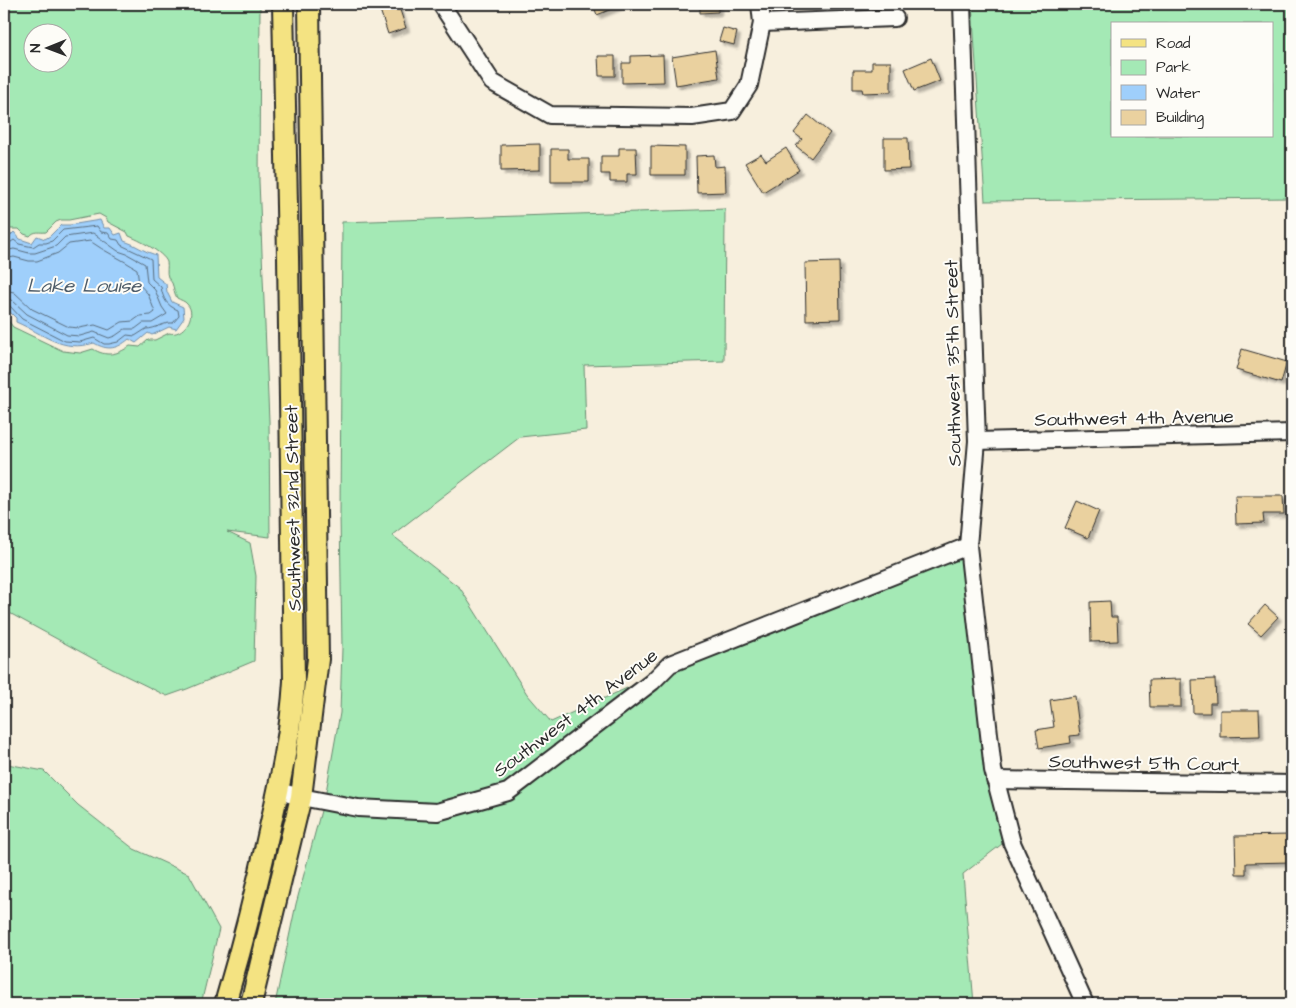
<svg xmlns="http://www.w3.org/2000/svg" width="1296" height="1008" font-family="'Architects Daughter',sans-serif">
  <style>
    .green { fill: #a4e9b5; stroke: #688a70; fill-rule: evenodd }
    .water { fill: #9fcffb; stroke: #718da8 }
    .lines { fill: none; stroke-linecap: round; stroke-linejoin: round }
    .shore { stroke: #596d7e; stroke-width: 1 }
    .building { fill: #ead19f; stroke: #2b2b2b; filter: url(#shadow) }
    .minor-casing { stroke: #2b2b2b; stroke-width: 20 }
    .major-casing { stroke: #2b2b2b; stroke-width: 24 }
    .minor { stroke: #fdfcf7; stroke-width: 16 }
    .major { stroke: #f4e382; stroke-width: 20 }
    .labels { text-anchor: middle; stroke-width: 4; stroke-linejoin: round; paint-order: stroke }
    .street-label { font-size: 19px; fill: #2b2b2b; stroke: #fdfcf7 }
    .water-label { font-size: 20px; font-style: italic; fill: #4e5c69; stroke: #fdfcf7 }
  </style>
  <defs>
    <filter id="shadow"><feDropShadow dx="3.5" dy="3.5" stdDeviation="1" flood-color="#0004"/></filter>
  </defs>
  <rect width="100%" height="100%" fill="#f7efdd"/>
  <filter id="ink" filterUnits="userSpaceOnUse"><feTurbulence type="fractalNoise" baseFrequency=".02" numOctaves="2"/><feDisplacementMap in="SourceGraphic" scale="10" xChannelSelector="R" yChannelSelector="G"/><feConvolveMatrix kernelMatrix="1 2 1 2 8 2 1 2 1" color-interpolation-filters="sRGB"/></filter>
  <g filter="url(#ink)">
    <!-- green -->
    <g class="green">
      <path d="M4 4H260L259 181 269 421 270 537 227 532 250 543 256 576 254 661 187 689 167 696 112 669 4 610V315L13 327 63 351 80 353 93 349C106 357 117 355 130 346L140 347 148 340H155L169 333C183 337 198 315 187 304 185 301 180 300 177 298 174 293 174 288 172 283 171 281 169 280 168 277 166 273 168 266 167 262 163 252 139 240 129 236L127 232 108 222 106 218 99 214 69 220H61L56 222 46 232C40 233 35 230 30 236L24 234 19 229H10L4 234ZM62 32V62H32V32Z"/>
      <path d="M972 4H1292V198L985 201ZM1112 24H1272V136H1112Z"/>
      <path d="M725 209 724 361 584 365 586 430 520 437 392 535 460 588 527 694 551 722 976 532 983 717 1002 844 963 874 974 1004H275L296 904 326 792 340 713 342 648 340 514 342 222Z"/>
      <path d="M4 762 7 764 44 771 78 805 134 849 189 874 219 929 201 1004H4Z"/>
    </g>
    <!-- water -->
    <path class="water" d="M100 220 104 228H110L115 235 121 233 124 241C135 244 144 252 156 255L157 277 166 284 167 292 172 302 183 307 184 318 176 329 169 327 152 335 148 333 136 343 129 339C117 349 108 351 94 343 62 353 44 334 16 322V318L4 306V239L6 240 14 232 20 239 32 243 37 236 45 239 50 236 61 225H70Z"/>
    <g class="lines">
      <!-- shore -->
      <g class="shore">
        <path d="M4 245 8 244 14 240 19 244 33 247 39 243H46L52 241 63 230 97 226 101 232 108 233 112 239 118 240 121 245 151 259 152 279 161 287C163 299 167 306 178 310L179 316 173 323C164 322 156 329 146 329L135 336 127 335 118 342 109 344H104L94 338 80 342 65 341 22 319 9 305 4 304"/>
        <path d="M4 251 14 249 29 253H35L56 246 65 237 93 233 118 251 127 254 145 264 147 282 155 290 162 307 167 314 152 323H143L135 329H125L115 336 109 338 94 332 80 336 67 335 27 314 12 300 4 298"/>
        <path d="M4 259 14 257 29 261H37L58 253 69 244 90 241C105 252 122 259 137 269L139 284 148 294 155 312 151 315 140 316 133 321 122 322 109 330 95 325 79 328 69 327 32 309 14 292 4 290"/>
      </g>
    </g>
    <!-- building -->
    <g class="building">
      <path d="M378 4H398L406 28 388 34Z"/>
      <path d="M593 4H618L619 6 597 15Z"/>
      <path d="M700 4H718V12L700 13Z"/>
      <path d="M723 28 737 32 734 45 719 41Z"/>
      <path d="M715 50 719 78 676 85 672 57Z"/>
      <path d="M663 55 664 82 622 83V63H631V56Z"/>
      <path d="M598 56H615V76H599Z"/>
      <path d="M931 58 940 81 914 91 905 69Z"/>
      <path d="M872 62H891V92L863 93 862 89H853V70H872Z"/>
      <path d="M808 115 830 133 811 158 796 146 802 139 794 133Z"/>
      <path d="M884 138H908L909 169 884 170Z"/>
      <path d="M540 144V170L501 171V145Z"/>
      <path d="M651 146 685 147V175H651Z"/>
      <path d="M619 148H636L637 174H627V182H610V174H601V156H619Z"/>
      <path d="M786 148 799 170 763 192 745 163 761 154 766 161Z"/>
      <path d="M551 149H568V159H589V182H551Z"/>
      <path d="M714 155 715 167 725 166 726 192 697 193 696 156Z"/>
      <path d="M839 262 840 319 806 320 805 263Z"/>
      <path d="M1242 349 1287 362 1281 383 1236 370Z"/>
      <path d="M1235 496H1283L1284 514H1263L1264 523 1236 524Z"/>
      <path d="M1077 501 1099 511 1088 538 1065 528Z"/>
      <path d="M1110 601 1111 617H1117L1118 641 1091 642 1090 602Z"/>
      <path d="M1265 605 1278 617 1261 635 1248 624Z"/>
      <path d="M1181 679V707H1150L1149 680Z"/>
      <path d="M1215 679 1216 703H1210V713H1193L1192 680Z"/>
      <path d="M1075 696 1080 735 1070 736 1071 743 1039 748 1036 730 1054 727 1050 700Z"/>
      <path d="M1220 710H1259L1260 736 1220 737Z"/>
      <path d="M1291 835 1292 862 1246 863V874H1236L1235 836Z"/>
    </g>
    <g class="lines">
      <defs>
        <g id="minor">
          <path d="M441 4 492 82 550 115 692 117 732 111 749 85 762 23 760 4"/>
          <path d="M962 4 977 441 968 546 993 770 1012 843 1085 1004"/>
          <path d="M762 23 895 18"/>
          <path d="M977 441 1292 433"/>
          <path d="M995 780 1292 784"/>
          <path d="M278 791 301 797 358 808 437 812 508 792 652 682 670 664 968 546"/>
        </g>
        <g id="major">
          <path d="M225 1004C242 946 257 887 270 827 281 779 291 731 294 681L288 257 283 4"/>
          <path d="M251 1004 301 797 318 659 309 4"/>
        </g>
      </defs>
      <!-- minor casing -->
      <use href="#minor" class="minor-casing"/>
      <!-- major casing -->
      <use href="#major" class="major-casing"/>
      <!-- minor -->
      <use href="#minor" class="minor"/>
      <!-- major -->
      <use href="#major" class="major"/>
    </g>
  </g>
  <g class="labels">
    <!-- street labels -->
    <g class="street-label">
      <text transform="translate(952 363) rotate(-91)" y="7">Southwest 35th Street</text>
      <text transform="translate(1134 417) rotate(-1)" y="7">Southwest 4th Avenue</text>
      <text transform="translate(292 508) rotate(-91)" y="7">Southwest 32nd Street</text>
      <text transform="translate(575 712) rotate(-37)" y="7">Southwest 4th Avenue</text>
      <text transform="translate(1144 762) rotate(1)" y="7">Southwest 5th Court</text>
    </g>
    <!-- water labels -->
    <g class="water-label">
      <text x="84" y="292">Lake Louise</text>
    </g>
  </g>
  <!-- margin -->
  <rect width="1296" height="1008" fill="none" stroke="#fdfcf7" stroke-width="20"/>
  <rect x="10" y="10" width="1276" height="988" fill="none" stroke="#2b2b2b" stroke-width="2" filter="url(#ink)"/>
  <!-- legend -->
  <rect x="1111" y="22" width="162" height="115" fill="#fdfcf7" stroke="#a9a8a5"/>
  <rect x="1121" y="39" width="25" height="8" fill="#f4e382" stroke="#a9a8a5"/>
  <text x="1156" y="48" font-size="15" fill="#2b2b2b">Road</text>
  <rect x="1121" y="60" width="25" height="15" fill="#a4e9b5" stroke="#a9a8a5"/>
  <text x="1156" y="72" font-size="15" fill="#2b2b2b">Park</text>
  <rect x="1121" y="85" width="25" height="15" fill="#9fcffb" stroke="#a9a8a5"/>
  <text x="1156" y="98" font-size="15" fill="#2b2b2b">Water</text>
  <rect x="1121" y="110" width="25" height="15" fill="#ead19f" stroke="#a9a8a5"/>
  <text x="1156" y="122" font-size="15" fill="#2b2b2b">Building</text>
  <!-- north arrow -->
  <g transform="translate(48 48) rotate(269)"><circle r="24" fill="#fdfcf7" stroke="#a9a8a5"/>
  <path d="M0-4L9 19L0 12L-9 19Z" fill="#2b2b2b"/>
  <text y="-8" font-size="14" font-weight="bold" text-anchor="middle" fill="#2b2b2b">N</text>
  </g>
</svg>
